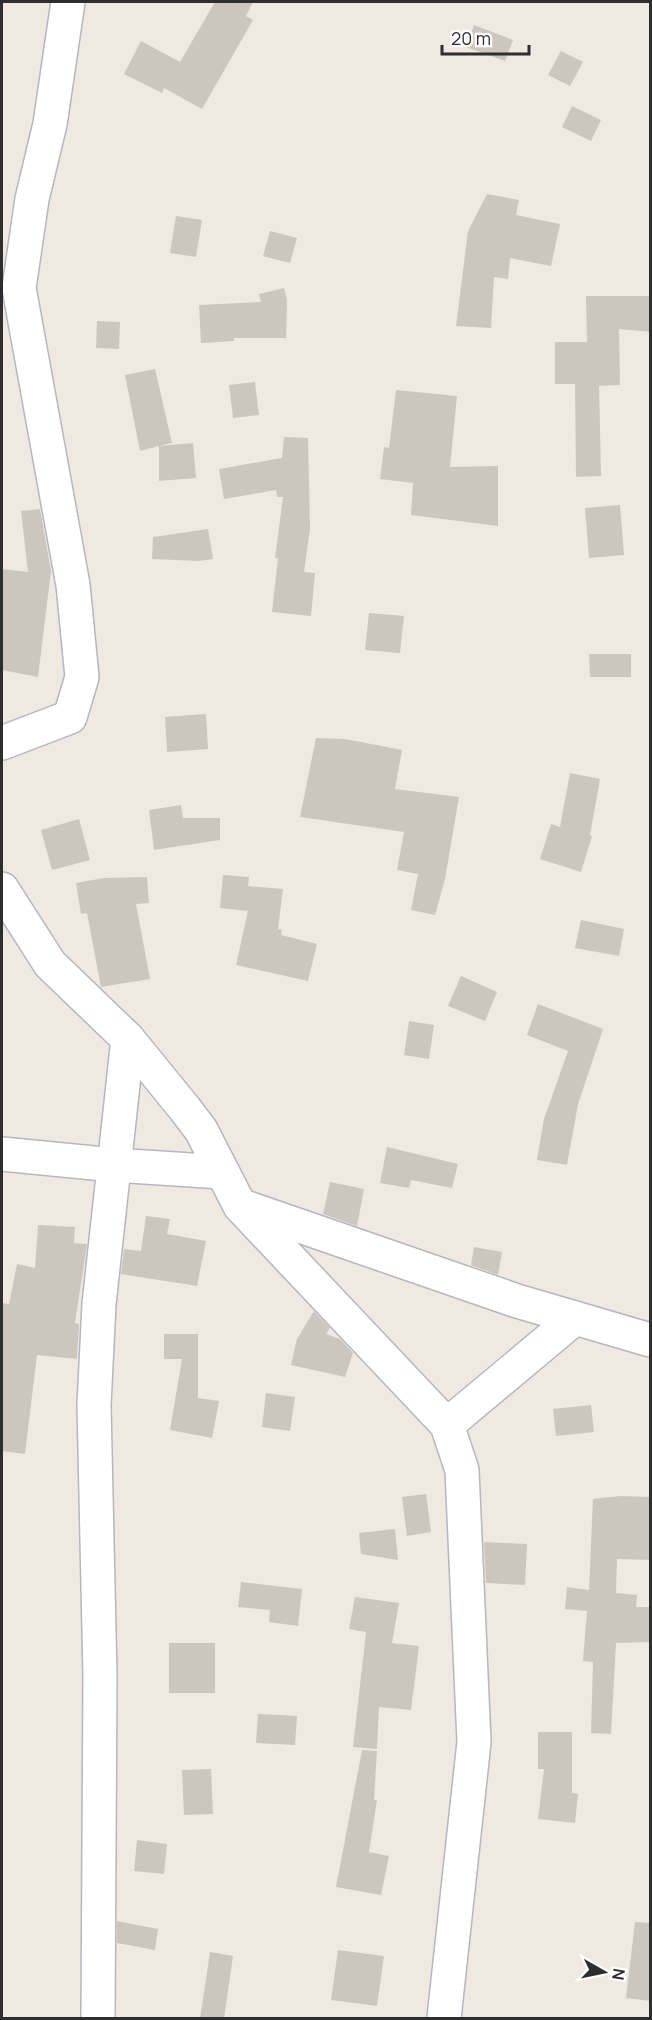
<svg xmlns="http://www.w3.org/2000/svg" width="652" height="2020" font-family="Manrope,sans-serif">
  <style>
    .building { fill: #cbc7bf }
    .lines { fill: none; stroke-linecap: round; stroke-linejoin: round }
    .minor-casing { stroke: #b4b7c1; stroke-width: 36 }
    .minor { stroke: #fff; stroke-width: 33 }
  </style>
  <rect width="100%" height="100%" fill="#efe9e1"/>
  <!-- building -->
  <g class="building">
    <path d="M215 2H253L246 16 253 20 202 109 164 88 162 93 124 74 141 41 180 62Z"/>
    <path d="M474 25 513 40 505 61 466 47Z"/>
    <path d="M561 51 583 62 570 86 548 75Z"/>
    <path d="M572 106 601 120 591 141 562 127Z"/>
    <path d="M487 194 519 200 516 215 560 224 551 266 510 258 508 279 494 277 491 328 456 326 468 231Z"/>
    <path d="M176 216 202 220 196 257 170 253Z"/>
    <path d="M270 231 297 238 290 263 263 256Z"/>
    <path d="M284 288 287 300 286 338H234V341L201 343 199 305 261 302 259 294Z"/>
    <path d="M586 296H651V332L619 329 620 385 599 386 601 476 576 477 575 384H555V342H587Z"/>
    <path d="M97 321 120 322 119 349 96 348Z"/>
    <path d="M155 369 172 443 159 446 193 443 196 478 159 481V446L140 451 125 375Z"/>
    <path d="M255 382 259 415 233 418 229 385Z"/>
    <path d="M396 390 457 396 450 467 498 466V526L411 515 413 483 380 479 384 447 389 448Z"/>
    <path d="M284 437 308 438 310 529 304 572 315 573 311 616 272 612 278 558H275L283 497H277L276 490 224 499 219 469 282 458Z"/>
    <path d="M620 505 624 555 589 558 585 508Z"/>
    <path d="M40 509 51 571 38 677 2 670V569L28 572 21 511Z"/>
    <path d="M208 529 213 559 199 561 152 559 153 537Z"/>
    <path d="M369 613 404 616 400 653 365 650Z"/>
    <path d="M589 654H631V677H590Z"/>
    <path d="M206 714 208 749 167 752 165 717Z"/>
    <path d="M316 738 345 739 402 750 395 789 459 797 445 879 435 915 411 910 418 874 397 870 404 832 300 817Z"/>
    <path d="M570 773 600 779 590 835 592 836 581 872 540 859 551 824 560 827Z"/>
    <path d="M181 805 183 818H220V840L154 850 149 810Z"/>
    <path d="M79 819 90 860 52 870 41 830Z"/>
    <path d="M223 875 249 877 248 886 283 889 278 929 282 930 281 935 317 944 308 981 236 965 248 911 220 908Z"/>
    <path d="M147 877 149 903 136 904 150 979 101 987 87 913 81 914 76 883 104 878Z"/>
    <path d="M581 920 624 929 619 956 575 948Z"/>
    <path d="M461 976 497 992 485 1021 448 1006Z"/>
    <path d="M538 1004 603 1029 578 1104 567 1165 537 1160 544 1119 568 1051 527 1035Z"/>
    <path d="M409 1021 434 1025 429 1059 404 1055Z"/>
    <path d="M387 1147 458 1164 452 1188 411 1180 409 1188 380 1183Z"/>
    <path d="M330 1182 364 1189 357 1226 323 1214Z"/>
    <path d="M146 1216 170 1219 167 1234 206 1241 197 1286 121 1274 124 1249 141 1251Z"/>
    <path d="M38 1225 75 1227 74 1243 87 1244 75 1323 79 1324 77 1359 37 1355 25 1454 2 1451V1303L9 1304 17 1264 35 1268Z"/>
    <path d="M474 1247 502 1252 498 1275 471 1265Z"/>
    <path d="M314 1311 330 1328 326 1334 340 1339 353 1353 345 1377 291 1365 297 1339Z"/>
    <path d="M164 1334H198V1398L219 1401 212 1438 170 1430 182 1359H164Z"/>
    <path d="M266 1393 295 1397 290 1431 262 1427Z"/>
    <path d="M591 1405 594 1432 556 1436 553 1409Z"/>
    <path d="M426 1494 431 1532 407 1536 402 1497Z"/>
    <path d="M620 1496 651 1497V1560L617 1559 616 1593 637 1595 636 1607H649L650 1642 616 1643 611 1734 591 1733 593 1662 583 1661 587 1611 565 1609 567 1587 589 1590 593 1499Z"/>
    <path d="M395 1529 398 1560 361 1554 359 1533Z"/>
    <path d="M484 1542 527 1544 525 1585 486 1583Z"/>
    <path d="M241 1582 302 1589 298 1626 269 1622 270 1610 238 1607Z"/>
    <path d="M355 1597 399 1603 392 1643 419 1646 411 1710 379 1707 377 1749 353 1747 366 1632 349 1629Z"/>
    <rect x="169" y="1643" width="46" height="50"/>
    <path d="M258 1714 297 1716 295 1745 256 1743Z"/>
    <path d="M538 1732H572V1793L578 1794 575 1823 538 1819 544 1769H538Z"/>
    <path d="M362 1750 377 1751 374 1800H377L369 1852 389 1856 381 1895 336 1887Z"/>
    <path d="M211 1769 213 1814 184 1815 182 1770Z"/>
    <path d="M137 1840 167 1844 164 1874 134 1871Z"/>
    <path d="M117 1921 158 1929 155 1950 117 1943Z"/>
    <path d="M635 1922 651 1923V2001L626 1998Z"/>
    <path d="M338 1950 384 1956 377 2006 331 2000Z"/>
    <path d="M210 1952 233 1956 224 2019H200Z"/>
  </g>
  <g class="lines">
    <defs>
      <g id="minor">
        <path d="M2 743 70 717 82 677 73 585 19 288 32 199 50 124 68 2"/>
        <path d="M2 889 50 964 128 1039 185 1109 201 1130 240 1206 447 1425 462 1470 474 1742 444 2018"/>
        <path d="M2 1154 114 1165 222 1172"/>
        <path d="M245 1207 517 1301 650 1340"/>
        <path d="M447 1425 575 1318"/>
        <path d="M98 2018 100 1676 94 1405 99 1304 128 1039"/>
      </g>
    </defs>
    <!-- minor casing -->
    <use href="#minor" class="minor-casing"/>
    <!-- minor -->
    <use href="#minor" class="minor"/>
  </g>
  <!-- border -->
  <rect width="652" height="2020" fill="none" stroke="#2e2e2e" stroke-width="6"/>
  <!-- north arrow -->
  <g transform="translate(604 1972) rotate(99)" stroke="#ffffff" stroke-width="4.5" paint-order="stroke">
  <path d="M0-4.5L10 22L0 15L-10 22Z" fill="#2e2e2e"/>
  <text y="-9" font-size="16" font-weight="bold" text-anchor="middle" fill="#2e2e2e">N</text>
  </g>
  <!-- scale -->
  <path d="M442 45v9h87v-9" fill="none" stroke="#2e2e2e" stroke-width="3"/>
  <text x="451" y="45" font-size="18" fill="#2e2e2e" stroke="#ffffff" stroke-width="4.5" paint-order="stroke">20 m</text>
</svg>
